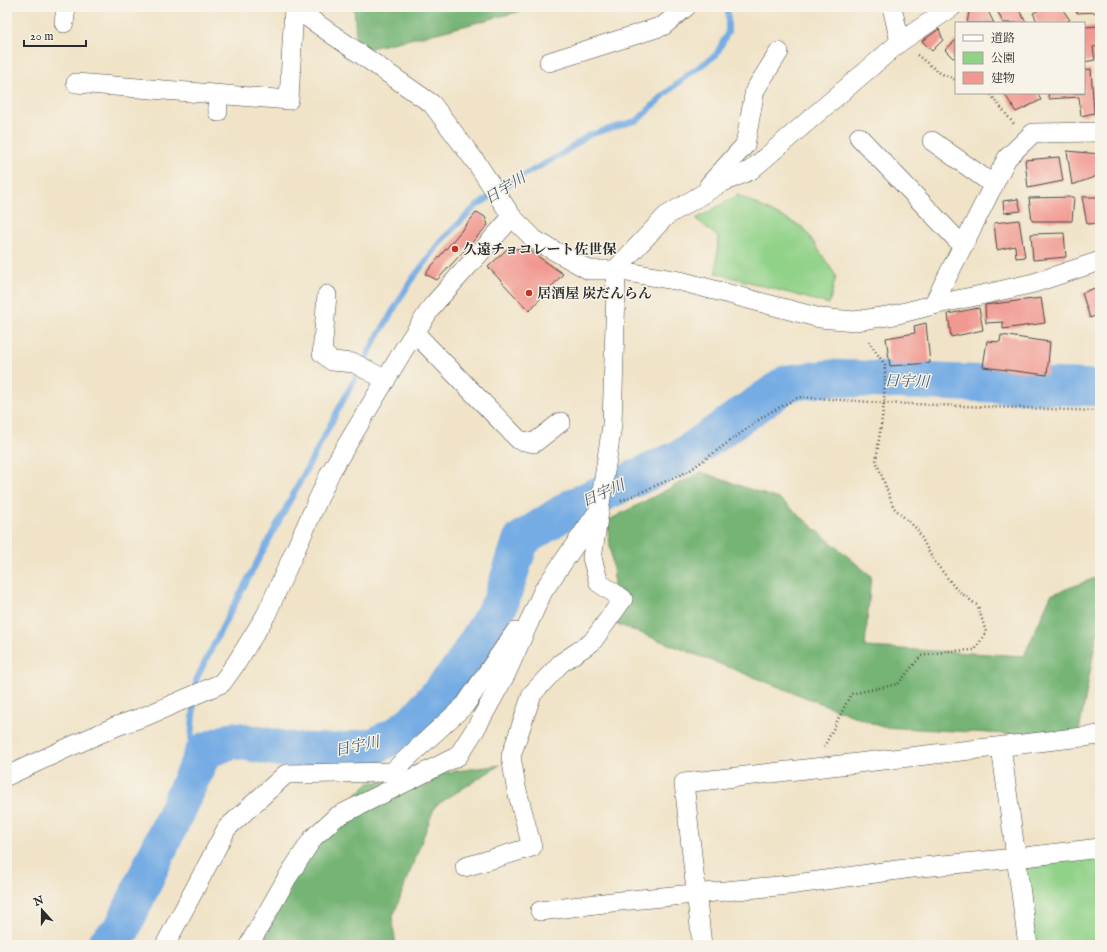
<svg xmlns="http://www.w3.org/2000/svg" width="1107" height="952" font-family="'IM FELL English','Noto Serif JP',serif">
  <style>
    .green { fill: #91d289; stroke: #5e7e5a }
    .forest { fill: #74b475; stroke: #507050 }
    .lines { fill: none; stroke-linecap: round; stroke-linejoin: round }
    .stream { stroke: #75ace4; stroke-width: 6 }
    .river { stroke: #75ace4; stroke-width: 37 }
    .building { fill: #f19890 }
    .minor-casing { stroke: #494742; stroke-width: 20 }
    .path { stroke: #494742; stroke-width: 2.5; stroke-dasharray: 1 3; stroke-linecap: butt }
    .minor { stroke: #fff; stroke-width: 19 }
    .poi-dot { fill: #c8321e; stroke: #f7f3e8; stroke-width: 1.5 }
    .labels { text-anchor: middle; stroke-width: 3; stroke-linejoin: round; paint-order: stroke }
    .poi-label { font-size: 14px; font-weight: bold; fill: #2b2b2b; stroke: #f7f3e8; text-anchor: start }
    .water-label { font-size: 15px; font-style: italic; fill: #45586c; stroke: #f7f3e8 }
  </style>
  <rect width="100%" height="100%" fill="#f7f3e8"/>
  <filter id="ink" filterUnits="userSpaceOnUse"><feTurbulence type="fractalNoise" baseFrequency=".025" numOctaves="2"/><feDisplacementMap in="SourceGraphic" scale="8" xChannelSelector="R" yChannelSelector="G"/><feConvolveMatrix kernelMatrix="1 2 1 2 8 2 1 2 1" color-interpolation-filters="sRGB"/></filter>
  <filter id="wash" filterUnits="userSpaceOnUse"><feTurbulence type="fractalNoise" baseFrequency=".012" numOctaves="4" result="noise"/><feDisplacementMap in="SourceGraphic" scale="16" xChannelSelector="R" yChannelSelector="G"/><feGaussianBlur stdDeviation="0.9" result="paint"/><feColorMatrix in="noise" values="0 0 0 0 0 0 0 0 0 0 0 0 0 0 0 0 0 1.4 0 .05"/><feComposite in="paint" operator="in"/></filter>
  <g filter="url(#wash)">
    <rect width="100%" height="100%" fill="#f0e3c7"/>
    <!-- green -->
    <g class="green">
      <path d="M738 195 804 228 836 276 829 304 716 273 718 237 696 219Z"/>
      <path d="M1100 848V945H1028L1016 858Z"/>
    </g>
    <!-- forest -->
    <g class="forest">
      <path d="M354 7H536L441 32 357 51Z"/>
      <path d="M701 472 781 500 871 576 865 647 1024 656 1051 595 1100 576V633L1097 634 1078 738 882 727 612 622 614 577 607 521Z"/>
      <path d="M500 765 435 806 392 919 396 945H254L275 878 368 783Z"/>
    </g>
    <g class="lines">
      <!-- stream -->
      <path class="stream" d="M204 751 191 739 196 680 224 624 376 339 412 279 443 239 475 207 515 180 560 155 589 135 638 120 664 95 689 74 716 55 728 32V7"/>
      <!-- river -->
      <path class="river" d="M105 945 122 929 204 751 234 740 294 751 337 752 374 746 398 734 418 718 460 669 500 604 521 540 572 507 682 457 788 383 830 378 1100 388"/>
    </g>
    <g id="blocks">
      <!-- building -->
      <g class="building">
        <path d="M978 7H986L994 23H967L969 12Z"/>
        <path d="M998 7H1017L1026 22 1025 23H1003L996 8Z"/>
        <path d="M1045 7H1061L1070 20 1064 23H1038L1033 13Z"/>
        <path d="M1075 7H1100V12L1077 13Z"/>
        <path d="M1100 26V46L1093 47 1095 60 1084 62V27Z"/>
        <path d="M939 29 943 40 932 51 922 41Z"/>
        <path d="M956 40V57L953 58 945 50Z"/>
        <path d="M1091 69 1094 113 1081 116 1079 97 1049 99 1048 93H1084V70Z"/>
        <path d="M1004 93H1037L1041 100 1016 112Z"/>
        <path d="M1067 151 1100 154V175L1072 185Z"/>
        <path d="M1059 157 1063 181 1028 188 1025 160Z"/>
        <path d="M1074 197 1072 221H1032L1029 198Z"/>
        <path d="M1082 197H1100V223L1087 224Z"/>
        <path d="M1018 199 1021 211 1004 213 1003 201Z"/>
        <path d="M477 212 485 217 488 225 437 280 425 274Z"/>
        <path d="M1019 220 1025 257 1016 258 1015 246 997 250 994 223Z"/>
        <path d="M1064 233 1066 257 1033 260 1031 234Z"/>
        <path d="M508 248 529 250 563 274 529 311 488 267Z"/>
        <path d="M1100 286V314L1090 318 1082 293Z"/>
        <path d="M1041 298 1045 323 1003 329V322L986 323 985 305Z"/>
        <path d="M979 308 983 330 951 337 948 314Z"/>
        <path d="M926 323 930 363 890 366 886 338 915 333 914 326Z"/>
        <path d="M1001 335 1050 342 1047 375 983 367 987 341 1000 342Z"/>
      </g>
    </g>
  </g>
  <g filter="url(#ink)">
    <use href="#blocks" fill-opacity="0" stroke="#494742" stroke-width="1"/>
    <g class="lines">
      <defs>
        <g id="minor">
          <path d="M293 7 432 104 478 165 512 217 535 240 589 270H615L680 281 820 318 855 321 894 315 933 305 981 295 1034 283 1100 261"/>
          <path d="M892 7 900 42"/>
          <path d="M64 23 66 7"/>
          <path d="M549 62 663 26 686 7"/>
          <path d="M76 83 289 100 294 7"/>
          <path d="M217 95 218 112"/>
          <path d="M859 137 963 246"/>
          <path d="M932 141 994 185"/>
          <path d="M709 185 745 145 755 90 779 52"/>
          <path d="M327 295 322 353 332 361 354 363 386 380"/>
          <path d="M933 305 1007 158 1033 133 1100 132"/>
          <path d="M415 333 519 440 534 443 561 422"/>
          <path d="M1001 747 1028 945"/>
          <path d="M7 776 65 749 117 726 146 716 222 683 237 662 266 615 330 473 404 349 433 305 512 217"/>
          <path d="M465 867 532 847 516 787 511 756 532 694 561 663 592 642 623 599 599 583 592 558 612 425 616 291 615 270 666 216 721 183 751 170 900 42 952 7"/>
          <path d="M540 911 620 901 789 885 912 868 1016 858 1100 848"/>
          <path d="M165 945 227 828 286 774 392 772 465 705 515 632"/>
          <path d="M249 945 287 878 313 838 336 817 458 756 476 728 506 674 543 591 597 513"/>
          <path d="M702 945 684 783 1100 735"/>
        </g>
      </defs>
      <!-- minor casing -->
      <use href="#minor" class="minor-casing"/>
      <!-- path -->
      <g class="path">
        <path d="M917 55 940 73 956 80"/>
        <path d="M987 93 991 95 1014 124"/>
        <path d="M621 501 689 471 767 414 799 397 884 403 1100 411"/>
        <path d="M824 747 851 694 898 684 921 656 949 651 975 650 986 632 978 606 956 589 932 558 917 529 894 508 876 461 884 403 885 365 867 339"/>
      </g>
      <!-- minor -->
      <use href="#minor" class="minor"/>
    </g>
  </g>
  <!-- markers -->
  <g class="poi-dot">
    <circle cx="455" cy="249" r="4"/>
    <circle cx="529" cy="293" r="4"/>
  </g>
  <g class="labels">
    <!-- poi labels -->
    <g class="poi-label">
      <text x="463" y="254">久遠チョコレート佐世保</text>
      <text x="537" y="298">居酒屋 炭だんらん</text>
    </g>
    <!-- water labels -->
    <g class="water-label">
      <text transform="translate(505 188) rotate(-32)" y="5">日宇川</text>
      <text transform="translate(907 381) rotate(2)" y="5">日宇川</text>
      <text transform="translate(603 493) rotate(-24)" y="5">日宇川</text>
      <text transform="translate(357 746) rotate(-12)" y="5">日宇川</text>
    </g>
  </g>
  <!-- margin -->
  <rect width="1107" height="952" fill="none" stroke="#f7f3e8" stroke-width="24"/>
  <!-- legend -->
  <rect x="955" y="22" width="130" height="72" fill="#f7f3e8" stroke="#a5a39c"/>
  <rect x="963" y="35" width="20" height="6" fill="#ffffff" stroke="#a5a39c"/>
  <text x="991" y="42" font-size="12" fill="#2b2b2b">道路</text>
  <rect x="963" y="52" width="20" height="12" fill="#91d289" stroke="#a5a39c"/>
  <text x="991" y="62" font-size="12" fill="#2b2b2b">公園</text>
  <rect x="963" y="72" width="20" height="12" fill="#f19890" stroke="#a5a39c"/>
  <text x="991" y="82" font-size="12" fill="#2b2b2b">建物</text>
  <!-- north arrow -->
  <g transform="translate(42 910) rotate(339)" stroke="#f7f3e8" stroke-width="3" paint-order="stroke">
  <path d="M0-3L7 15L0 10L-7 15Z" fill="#2b2b2b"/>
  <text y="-6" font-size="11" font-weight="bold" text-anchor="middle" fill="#2b2b2b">N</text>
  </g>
  <!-- scale -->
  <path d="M24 40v6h62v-6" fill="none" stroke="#2b2b2b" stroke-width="2"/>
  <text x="30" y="40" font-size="12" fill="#2b2b2b" stroke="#f7f3e8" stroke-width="3" paint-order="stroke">20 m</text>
</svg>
